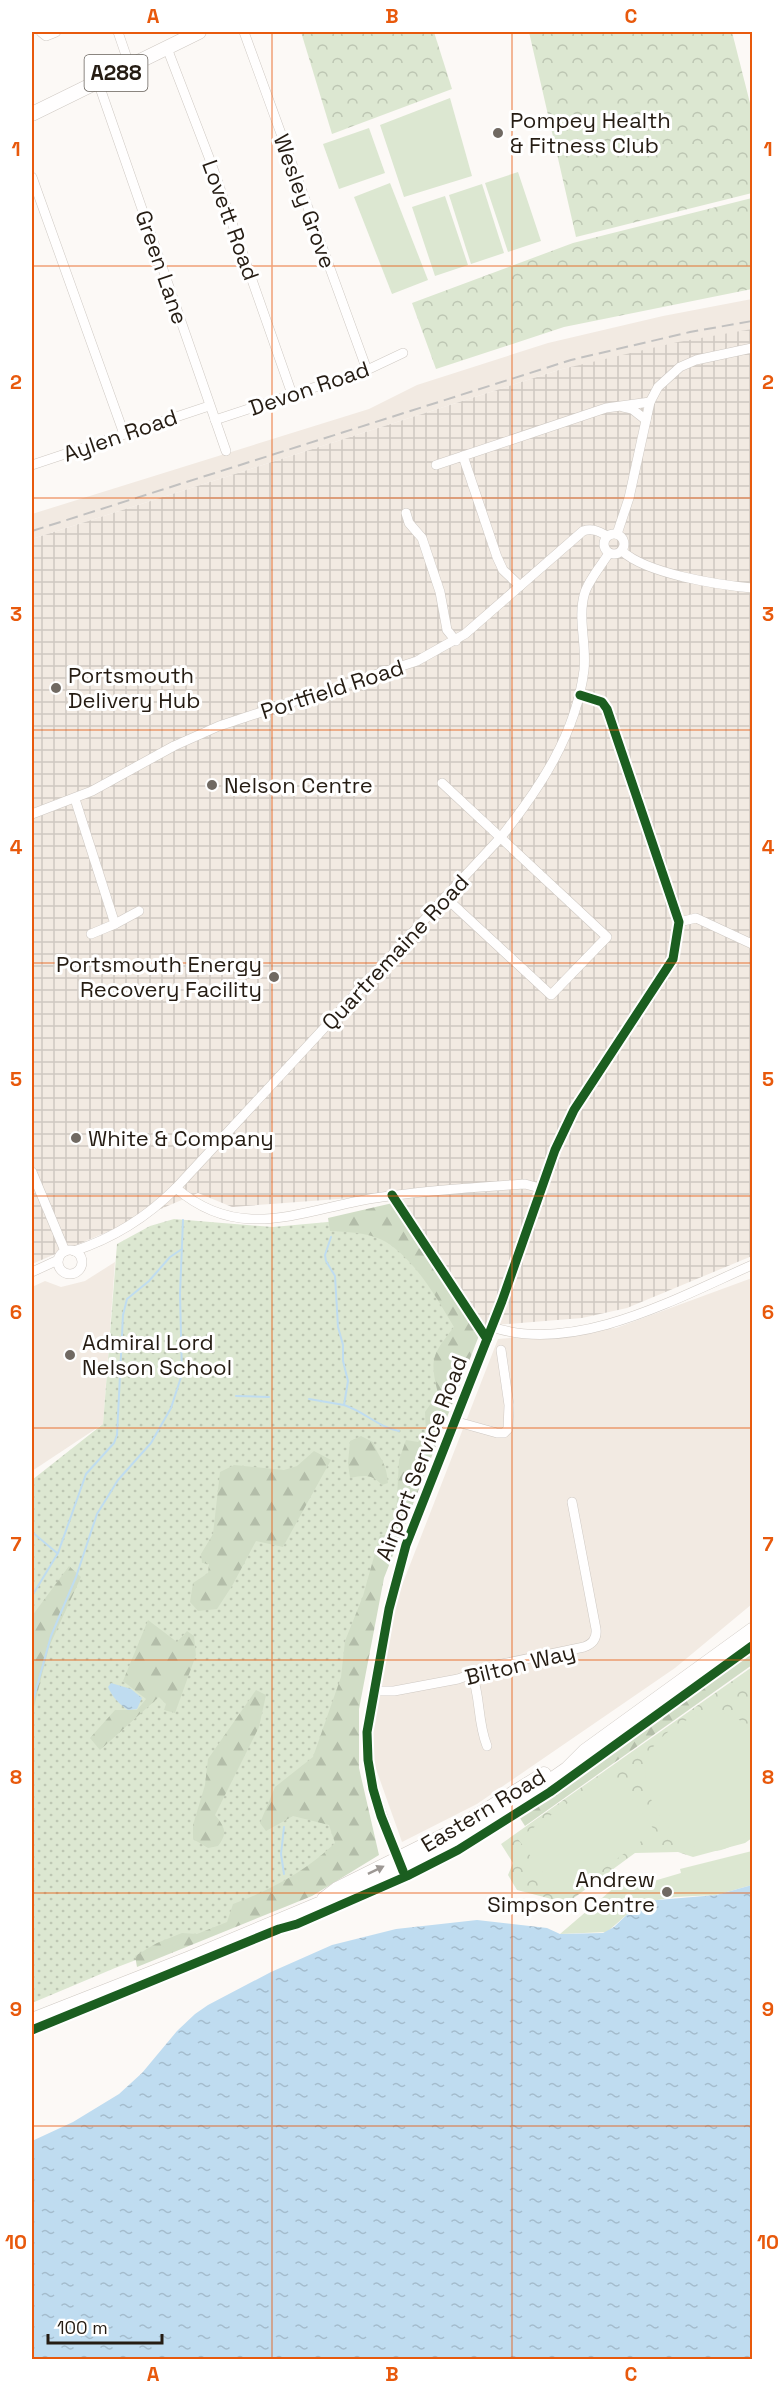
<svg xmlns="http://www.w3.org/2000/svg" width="784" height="2391" font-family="'Space Grotesk',sans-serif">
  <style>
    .built { fill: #f2eae2 }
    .industrial { fill: url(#industrial-grid) }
    .grass { fill: url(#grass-dots) }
    .forest { fill: url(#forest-firs) }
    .park { fill: url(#park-crowns) }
    .pitch { fill: #dce7d1 }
    .water { fill: url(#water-ripples) }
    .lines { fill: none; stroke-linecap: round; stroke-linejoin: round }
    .stream { stroke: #bfdcf0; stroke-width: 2 }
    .minor-casing { stroke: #cfc9c3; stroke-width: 10 }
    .primary-casing { stroke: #cfc9c3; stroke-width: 15 }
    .minor { stroke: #fffefe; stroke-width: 9 }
    .primary { stroke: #fffefe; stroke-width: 14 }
    .rail { stroke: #c2c1c0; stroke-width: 2; stroke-dasharray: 12 6; stroke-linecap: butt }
    .cycleway-casing { stroke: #fff; stroke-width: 13 }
    .cycleway { stroke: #1b5e20; stroke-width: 9 }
    .oneway { fill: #9d9894 }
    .grid { fill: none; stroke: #e8590c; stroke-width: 1.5; stroke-opacity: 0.55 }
    .poi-dot { fill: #706962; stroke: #fff; stroke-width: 2 }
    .labels { text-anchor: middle; stroke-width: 6; stroke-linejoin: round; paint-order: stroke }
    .shield { fill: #fff; stroke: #66605a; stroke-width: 1.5 }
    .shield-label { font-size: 21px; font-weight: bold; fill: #251c13 }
    .poi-label { font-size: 22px; fill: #251c13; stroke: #fff; text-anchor: start }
    .street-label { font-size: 22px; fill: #251c13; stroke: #fff }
    .neatline { fill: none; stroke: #e8590c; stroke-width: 2 }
    .grid-label { font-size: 20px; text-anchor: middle; font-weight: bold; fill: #e8590c }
  </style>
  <defs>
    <pattern id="industrial-grid" width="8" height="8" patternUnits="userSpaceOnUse" patternTransform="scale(1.5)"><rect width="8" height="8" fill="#f2eae2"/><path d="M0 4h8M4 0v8" fill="none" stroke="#cfc8c1"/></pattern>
    <pattern id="grass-dots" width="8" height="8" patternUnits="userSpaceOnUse" patternTransform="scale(1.5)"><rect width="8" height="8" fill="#dce7d1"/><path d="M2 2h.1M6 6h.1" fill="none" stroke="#bdc6b3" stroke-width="1.8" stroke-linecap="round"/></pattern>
    <pattern id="forest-firs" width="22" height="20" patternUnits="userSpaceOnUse" patternTransform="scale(1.5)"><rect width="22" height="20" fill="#d1ddc6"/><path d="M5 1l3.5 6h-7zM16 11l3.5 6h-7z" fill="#b3bda9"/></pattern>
    <pattern id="park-crowns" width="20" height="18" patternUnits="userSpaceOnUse" patternTransform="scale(1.5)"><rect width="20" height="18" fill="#dce7d1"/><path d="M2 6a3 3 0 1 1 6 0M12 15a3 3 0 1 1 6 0" fill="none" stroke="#bdc6b3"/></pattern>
    <pattern id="water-ripples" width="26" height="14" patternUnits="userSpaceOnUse" patternTransform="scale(1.5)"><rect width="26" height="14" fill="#bfdcf0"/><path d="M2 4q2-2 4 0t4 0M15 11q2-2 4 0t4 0" fill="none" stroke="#a4bccd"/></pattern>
  </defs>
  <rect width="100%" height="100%" fill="#fcf9f6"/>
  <!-- built -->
  <g class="built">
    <path d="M752 299V329L562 369 32 539V514L369 409 417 385 548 343 663 316Z"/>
    <path d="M115 1262 103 1424 32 1471V1287L45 1281 61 1287 85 1281Z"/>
    <path d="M752 1278V1604L675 1668 477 1804 402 1842 370 1752 390 1616 498 1339 616 1328Z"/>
  </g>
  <!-- industrial -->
  <path class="industrial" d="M752 329V1256L627 1308 582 1318 483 1326 399 1200 392 1195 232 1207 198 1193 32 1264V539L562 369 678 342Z"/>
  <!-- grass -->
  <path class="grass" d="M393 1216 470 1338 370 1590 342 1761 371 1847 316 1891 115 1968 32 2003V1480L103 1424 117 1244 150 1226 174 1219 273 1227Z"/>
  <!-- forest -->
  <g class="forest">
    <path d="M397 1202 482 1328 384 1578 359 1709V1768L379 1855 312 1896 137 1967 135 1956 157 1943 182 1933 197 1934 227 1922 233 1904C271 1890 306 1871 335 1843L329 1825 293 1816 266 1831 260 1823 275 1787 313 1757 341 1677 345 1641 363 1596 380 1535 395 1536 399 1460 406 1440 418 1442 426 1434 425 1412 438 1393C429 1358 433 1354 454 1327 437 1298 411 1253 380 1239 364 1232 347 1232 330 1231L328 1218Z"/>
    <path d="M361 1436 373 1442C380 1461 386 1460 388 1483L382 1485C372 1474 364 1475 350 1478L348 1463 350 1441Z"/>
    <path d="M314 1451 331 1460 283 1547 256 1541 232 1586 217 1609 198 1611 190 1602 193 1583 208 1573 209 1564 202 1563 201 1554 213 1534 220 1472 234 1465 284 1470 297 1466Z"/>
    <path d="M69 1566 81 1577 49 1647 32 1715V1616Z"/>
    <path d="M148 1620 177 1642 187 1631 194 1636 196 1655 175 1713 164 1710 166 1704 159 1697 100 1750 90 1738 115 1710H137L146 1699 123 1681Z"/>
    <path d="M752 1649V1665L525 1826 520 1818Z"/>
    <path d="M256 1690 266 1695 259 1727 215 1815C225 1827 228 1833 218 1846L208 1848 193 1839V1825L205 1785 208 1759Z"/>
  </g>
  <!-- park -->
  <g class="park">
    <path d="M301 32H434L452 89 332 134Z"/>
    <path d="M529 32H732L752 111V193L576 237Z"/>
    <path d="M752 198V289L564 327 436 369 412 303 573 243Z"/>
    <path d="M752 1667V1838L745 1843 693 1857 678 1852 635 1853 567 1903 517 1890 508 1875 513 1863 501 1844Z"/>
  </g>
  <!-- pitch -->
  <g class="pitch">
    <path d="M450 98 472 176 404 197 380 125Z"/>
    <path d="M369 128 385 173 339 189 323 144Z"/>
    <path d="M518 172 541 241 508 252 485 183Z"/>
    <path d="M390 183 428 280 392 294 354 197Z"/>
    <path d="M482 184 504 253 471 264 449 195Z"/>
    <path d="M445 196 468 265 435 276 412 207Z"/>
    <path d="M705 1712C723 1712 741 1716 752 1732V1833C741 1840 729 1850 715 1851 676 1853 634 1793 648 1757 656 1735 684 1720 705 1712Z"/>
    <path d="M612 1771 655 1831 562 1899 518 1839Z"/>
    <path d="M752 1851V1885L716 1895 675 1897 640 1903 607 1932 560 1934 623 1880 630 1888 681 1873 680 1869Z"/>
  </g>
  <!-- water -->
  <g class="water">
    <path d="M111 1683 131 1689 142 1698 137 1709 128 1710C118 1703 113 1698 108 1687Z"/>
    <path d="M752 1885V2359H32V2141L73 2122 119 2094 142 2073 177 2031 195 2014 208 2005 271 1972 332 1945 396 1929 477 1920 547 1928 560 1934 603 1933 614 1927 636 1906 646 1901 716 1895Z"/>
  </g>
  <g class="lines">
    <!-- stream -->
    <g class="stream">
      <path d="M331 1237 325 1255 326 1261 335 1276 338 1327 343 1345V1361L348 1381 344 1405C365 1412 378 1427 399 1431"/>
      <path d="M236 1396 269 1397"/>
      <path d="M309 1399 344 1405"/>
      <path d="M32 1532 57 1553"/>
      <path d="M32 1596 58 1553 86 1474 114 1443 117 1435 123 1315 127 1299 149 1281 170 1257 182 1249"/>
      <path d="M32 1704 51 1636 76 1577 97 1514 118 1480 151 1443 171 1408 182 1374 180 1294 183 1220"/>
      <path d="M284 1827 281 1854 284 1874"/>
    </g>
    <defs>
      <g id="minor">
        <path d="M41 32 46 36 56 32"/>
        <path d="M118 32 130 67"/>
        <path d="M244 32 367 370"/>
        <path d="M167 48 210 160 292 394"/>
        <path d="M98 82 226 451"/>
        <path d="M32 177 124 434"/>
        <path d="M623 407 632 409 646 420"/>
        <path d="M215 420 367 370 403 353"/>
        <path d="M32 465 209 406"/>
        <path d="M436 465 463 456"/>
        <path d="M406 513 409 523 422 538 440 592 447 630 456 641"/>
        <circle cx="614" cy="544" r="10"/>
        <path d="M617 534 629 498 650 402 658 387 680 367 696 360 752 348"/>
        <path d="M622 551C647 574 719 585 752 588"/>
        <path d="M520 586 503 570 497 557 463 456 606 408 650 402"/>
        <path d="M442 783 607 937 551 995 445 897"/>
        <path d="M75 799 115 924"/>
        <path d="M32 814 92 791 174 746 219 726 417 661 465 634 583 531C592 528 599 531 607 536"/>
        <path d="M679 922 696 918 752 944"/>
        <path d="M91 934 115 924 139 911"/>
        <path d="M32 1172 65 1251"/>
        <path d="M176 1188C243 1246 307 1207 382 1197 429 1190 478 1187 525 1184L540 1188"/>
        <circle cx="70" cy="1262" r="12"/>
        <path d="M74 1251C114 1238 147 1217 176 1188L501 837C540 788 576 734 584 670 587 645 577 617 585 592 590 578 601 566 609 553"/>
        <path d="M32 1272 58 1260"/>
        <path d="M492 1327C575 1355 677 1298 752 1265"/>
        <path d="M454 1421 497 1433H504L508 1429 509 1405 501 1350"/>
        <path d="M472 1675C481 1698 477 1721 487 1746"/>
        <path d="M374 1691H394L458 1679 497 1665 584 1647C593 1644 597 1638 596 1629L572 1502"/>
        <path d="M400 1864 373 1789 368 1760 367 1732 389 1609 406 1545 502 1301 555 1150 574 1110 673 959 679 922 607 709 602 702 580 695"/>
      </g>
      <g id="primary">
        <path d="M32 114 199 32"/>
        <path d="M324 1899 337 1889 451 1832 544 1774"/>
        <path d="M32 2020 190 1958 319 1904 365 1888 403 1871 454 1843 509 1809 567 1769 585 1751 752 1630"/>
      </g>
    </defs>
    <!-- minor casing -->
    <use href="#minor" class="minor-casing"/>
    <!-- primary casing -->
    <use href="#primary" class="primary-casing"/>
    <!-- minor -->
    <use href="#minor" class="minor"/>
    <!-- primary -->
    <use href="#primary" class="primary"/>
    <!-- rail -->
    <path class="rail" d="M32 531 571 360 690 332 752 321"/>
    <defs>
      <g id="cycleway">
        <path d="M392 1195 487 1339"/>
        <path d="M403 1871 381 1816 373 1789 368 1760 367 1732 389 1609 406 1545 502 1301 555 1150 574 1110 673 959 679 922 607 709 602 702 580 695"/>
        <path d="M32 2030 279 1929 297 1924 407 1876 458 1850 550 1792 752 1646"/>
      </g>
    </defs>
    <!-- cycleway casing -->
    <use href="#cycleway" class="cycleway-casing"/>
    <!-- cycleway -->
    <use href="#cycleway" class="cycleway"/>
  </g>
  <!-- one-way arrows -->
  <defs><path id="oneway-solid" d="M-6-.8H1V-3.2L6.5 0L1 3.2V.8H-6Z" transform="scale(1.5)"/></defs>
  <use class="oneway" href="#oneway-solid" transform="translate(376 1870) rotate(-26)"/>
  <!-- grid -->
  <path class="grid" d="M272 32V2360M512 32V2360M32 266H752M32 498H752M32 730H752M32 963H752M32 1196H752M32 1428H752M32 1660H752M32 1893H752M32 2126H752"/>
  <!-- markers -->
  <g class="poi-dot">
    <circle cx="498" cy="133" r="6"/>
    <circle cx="56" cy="688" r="6"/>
    <circle cx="212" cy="785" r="6"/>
    <circle cx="274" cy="977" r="6"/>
    <circle cx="76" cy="1138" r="6"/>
    <circle cx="70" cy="1355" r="6"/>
    <circle cx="667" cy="1892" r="6"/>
  </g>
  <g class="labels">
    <!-- shield labels -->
    <rect class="shield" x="84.5" y="55" width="63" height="36" rx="4.5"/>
    <g class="shield-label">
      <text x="116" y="80">A288</text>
    </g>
    <!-- poi labels -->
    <g class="poi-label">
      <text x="510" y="128">Pompey Health<tspan x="510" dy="25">&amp; Fitness Club</tspan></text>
      <text x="68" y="683">Portsmouth<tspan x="68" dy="25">Delivery Hub</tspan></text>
      <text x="224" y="793">Nelson Centre</text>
      <text x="262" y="972" text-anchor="end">Portsmouth Energy<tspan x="262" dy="25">Recovery Facility</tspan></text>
      <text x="88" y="1146">White &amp; Company</text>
      <text x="82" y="1350">Admiral Lord<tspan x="82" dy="25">Nelson School</tspan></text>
      <text x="655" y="1887" text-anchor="end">Andrew<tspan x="655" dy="25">Simpson Centre</tspan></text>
    </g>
    <!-- street labels -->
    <g class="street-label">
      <text transform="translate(305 201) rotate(70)" y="8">Wesley Grove</text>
      <text transform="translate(231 220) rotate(70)" y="8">Lovett Road</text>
      <text transform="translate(162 267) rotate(71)" y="8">Green Lane</text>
      <text transform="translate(309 388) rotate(-19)" y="8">Devon Road</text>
      <text transform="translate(120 435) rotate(-19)" y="8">Aylen Road</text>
      <text transform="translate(332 689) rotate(-18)" y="8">Portfield Road</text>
      <text transform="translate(395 952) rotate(-47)" y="8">Quartremaine Road</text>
      <text transform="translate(421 1458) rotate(-69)" y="8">Airport Service Road</text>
      <text transform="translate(520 1664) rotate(-14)" y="8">Bilton Way</text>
      <text transform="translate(483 1810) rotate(-31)" y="8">Eastern Road</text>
    </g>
  </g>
  <!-- border -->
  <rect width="784" height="2391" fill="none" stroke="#ffffff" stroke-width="66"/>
  <!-- scale -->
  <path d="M48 2334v9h114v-9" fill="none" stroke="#251c13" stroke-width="3"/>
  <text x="57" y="2334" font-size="18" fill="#251c13" stroke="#ffffff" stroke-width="4.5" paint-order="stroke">100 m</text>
  <rect x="33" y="33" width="718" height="2325" class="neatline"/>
  <g class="grid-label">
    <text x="153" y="23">A</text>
    <text x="392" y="23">B</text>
    <text x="631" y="23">C</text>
    <text x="16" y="156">1</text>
    <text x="768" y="156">1</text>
    <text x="16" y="389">2</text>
    <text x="768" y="389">2</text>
    <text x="16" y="621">3</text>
    <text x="768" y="621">3</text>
    <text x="16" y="854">4</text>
    <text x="768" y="854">4</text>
    <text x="16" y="1086">5</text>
    <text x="768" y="1086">5</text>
    <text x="16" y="1319">6</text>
    <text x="768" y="1319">6</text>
    <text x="16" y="1551">7</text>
    <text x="768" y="1551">7</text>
    <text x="16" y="1784">8</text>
    <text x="768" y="1784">8</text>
    <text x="16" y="2016">9</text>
    <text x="768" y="2016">9</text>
    <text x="16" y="2249">10</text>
    <text x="768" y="2249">10</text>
    <text x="153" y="2381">A</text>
    <text x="392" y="2381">B</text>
    <text x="631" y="2381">C</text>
  </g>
</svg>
